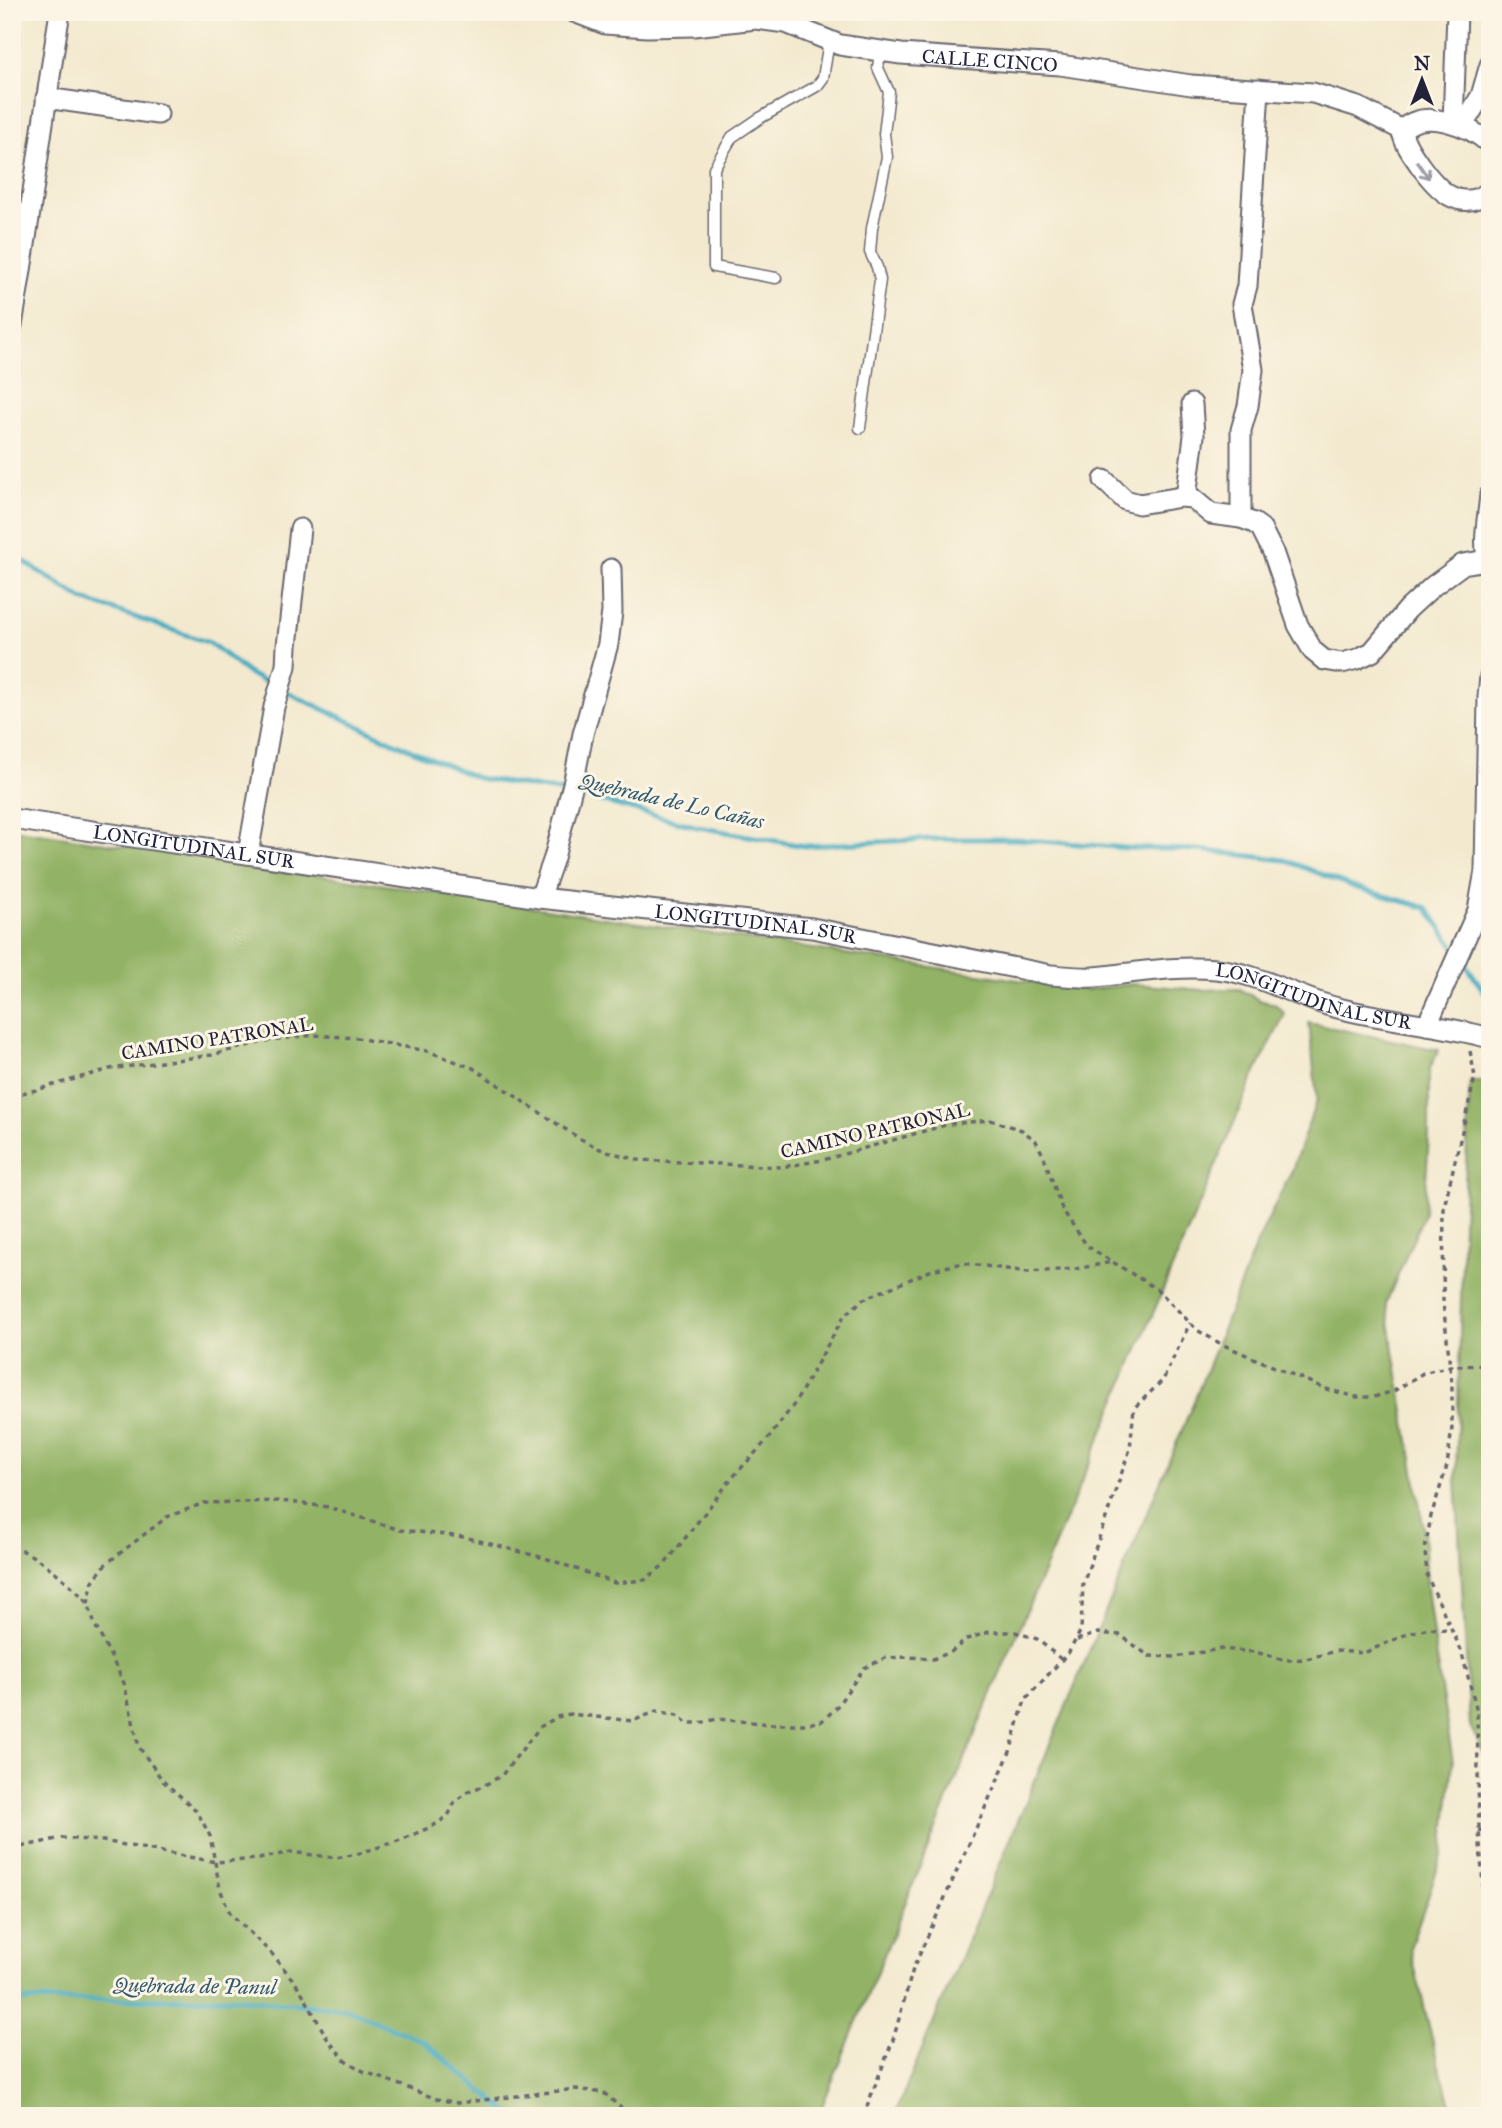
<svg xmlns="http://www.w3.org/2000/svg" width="1502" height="2128" font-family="'IM FELL Great Primer',serif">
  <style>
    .forest { fill: #92b265; stroke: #5a6a50; stroke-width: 2 }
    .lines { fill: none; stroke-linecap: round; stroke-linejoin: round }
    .stream { stroke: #42abc1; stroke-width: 5 }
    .service-casing { stroke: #6b686f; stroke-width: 13 }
    .minor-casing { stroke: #6b686f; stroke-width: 23 }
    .path { stroke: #6b686f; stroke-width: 3.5; stroke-dasharray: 5 5; stroke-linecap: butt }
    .service { stroke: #fff; stroke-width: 10 }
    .minor { stroke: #fff; stroke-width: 19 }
    .oneway { stroke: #9c9ca7 }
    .labels { text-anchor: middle; stroke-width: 6; stroke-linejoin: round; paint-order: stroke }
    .street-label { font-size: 19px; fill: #22223b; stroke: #fcf5e5 }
    .water-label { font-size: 21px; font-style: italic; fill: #2f5971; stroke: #fcf5e5 }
  </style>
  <rect width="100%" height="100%" fill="#fcf5e5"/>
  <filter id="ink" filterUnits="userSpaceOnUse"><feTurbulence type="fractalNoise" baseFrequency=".0143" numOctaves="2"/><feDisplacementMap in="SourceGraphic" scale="14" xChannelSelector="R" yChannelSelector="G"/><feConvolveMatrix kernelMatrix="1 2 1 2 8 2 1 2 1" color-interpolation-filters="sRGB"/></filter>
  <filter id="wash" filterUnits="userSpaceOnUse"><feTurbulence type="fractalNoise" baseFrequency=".00686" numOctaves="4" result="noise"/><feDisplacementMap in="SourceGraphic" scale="28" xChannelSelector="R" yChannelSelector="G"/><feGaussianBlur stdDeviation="1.57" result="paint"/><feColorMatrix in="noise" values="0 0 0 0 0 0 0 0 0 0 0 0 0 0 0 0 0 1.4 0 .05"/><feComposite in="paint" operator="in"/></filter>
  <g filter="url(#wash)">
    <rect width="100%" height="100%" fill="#f3e9cf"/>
    <!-- forest -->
    <g class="forest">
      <path d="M12 829 1086 990 1133 984 1202 990 1239 989 1259 1000 1276 1005 1285 1014 1253 1078 985 1709 818 2116H12Z"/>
      <path d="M1309 1023 1439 1050 1429 1070V1133L1424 1214 1386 1303 1424 1531 1427 1587 1436 1658 1453 1762 1443 1853 1410 1948 1438 2063 1455 2116H894L1195 1399 1255 1247 1292 1170 1317 1099Z"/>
      <path d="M1470 1082H1490V1765L1470 1726 1456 1479 1463 1225Z"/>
    </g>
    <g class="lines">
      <!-- stream -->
      <g class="stream">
        <path d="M12 554 82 599 210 643 249 674 393 742 477 778 571 793 698 827 804 846 930 839H1016L1128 848 1199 850 1285 860 1354 887 1427 908 1455 948"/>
        <path d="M1462 959 1490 1000"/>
        <path d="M12 2001 232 1998 346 2009 423 2041 512 2116"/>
      </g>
    </g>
  </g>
  <g filter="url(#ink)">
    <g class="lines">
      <defs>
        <g id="service">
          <path d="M776 278 714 267V168L732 137 760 118 817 86 823 78 829 41"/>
          <path d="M860 428 880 280 877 267 870 252 872 228 887 157 884 134 889 92 878 68 880 51"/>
        </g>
        <g id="minor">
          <path id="s1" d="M574 12 605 24 647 27 694 26 756 19 786 23 840 45 901 54 1060 65 1191 85 1313 93 1358 107 1402 130"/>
          <path d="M46 98 158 114"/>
          <path d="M1453 123 1457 12"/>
          <path d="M1463 125 1481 96 1490 65"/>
          <path d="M1490 144C1470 126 1425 107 1402 130 1403 142 1412 154 1419 164 1436 188 1459 215 1490 191"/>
          <path d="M12 325C30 221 43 116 60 12"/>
          <path d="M1104 480 1125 500 1139 504 1181 497 1192 498 1211 514 1241 518 1254 523 1261 528 1273 552 1298 625 1313 651 1324 660 1342 663 1357 659 1372 652 1408 609 1433 586 1463 564 1487 560"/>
          <path d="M1490 495C1488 518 1481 546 1490 567"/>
          <path d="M1186 497 1194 436 1192 404"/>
          <path d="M1241 518V430L1248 406 1253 370 1242 304 1247 286 1259 89"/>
          <path id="s2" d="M12 819 540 898 812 928 1051 975C1065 976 1080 978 1094 977 1135 973 1176 965 1216 969 1259 973 1296 998 1338 1008 1388 1021 1440 1024 1490 1038"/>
          <path d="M248 854 274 707 286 666 287 646 300 529"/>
          <path d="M540 898 554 858 574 780 583 734 608 644 612 612 611 569"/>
          <path d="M1427 1025 1478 910 1485 871 1488 697 1490 676"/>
        </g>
      </defs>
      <!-- service casing -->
      <use href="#service" class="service-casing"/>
      <!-- minor casing -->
      <use href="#minor" class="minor-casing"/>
      <!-- path -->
      <g class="path">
        <path d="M1470 1051 1475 1077 1444 1207 1443 1302 1452 1385V1428L1447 1466 1431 1516 1425 1550 1427 1576 1461 1650 1477 1711 1479 1830 1490 1982"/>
        <path d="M12 1095 36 1090 110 1069 212 1055 270 1040 314 1035 357 1038 427 1051 473 1068 577 1137 600 1149 638 1160 782 1167 823 1160 949 1124 990 1120 1022 1130 1036 1141 1044 1157 1062 1209 1087 1246 1158 1290 1197 1330 1221 1344 1326 1389 1356 1397H1374L1394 1391 1423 1373 1450 1366 1490 1365"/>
        <path d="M12 1545C44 1561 64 1577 88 1603"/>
        <path d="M1077 1640 1098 1633 1120 1635 1149 1656 1175 1657 1220 1649 1255 1652 1285 1660 1306 1659 1336 1651 1364 1653 1409 1633 1429 1628 1452 1630"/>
        <path d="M1479 1830 1490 1831"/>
        <path d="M12 1849 61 1838 103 1841 216 1862 259 1859 291 1852 336 1858 357 1854 401 1840 433 1826 448 1816 455 1802 469 1791 483 1786 502 1775 540 1727 557 1717 570 1714 633 1721 657 1711 677 1715 687 1723H700L717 1719 771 1724H807L822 1721 835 1709 864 1668 885 1658 910 1657 933 1659 951 1652 967 1639 989 1632H1015L1037 1639 1062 1660"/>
        <path d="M630 2116 604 2093 576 2089 458 2103 437 2099 363 2071 345 2060 328 2040 300 1989 274 1956 230 1913 220 1889 210 1836 197 1811 163 1781 139 1747 124 1683 95 1625 88 1603 93 1581 106 1564 167 1517 204 1503 281 1501 328 1507 400 1530 464 1537 548 1559 615 1583 645 1580 665 1564 732 1478 768 1439 795 1403 844 1316 864 1299 932 1270 963 1263 1028 1272 1076 1269 1112 1262"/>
        <path d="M863 2116 893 2040 913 1969 1010 1752 1025 1700 1069 1652 1081 1630 1083 1584 1130 1449 1134 1408 1163 1380 1190 1323"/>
      </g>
      <!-- service -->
      <use href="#service" class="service"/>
      <!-- minor -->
      <use href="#minor" class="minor"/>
    </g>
    <!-- one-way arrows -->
    <defs><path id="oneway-shaft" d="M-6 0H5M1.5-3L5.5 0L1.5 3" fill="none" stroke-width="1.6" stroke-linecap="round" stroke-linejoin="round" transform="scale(1.75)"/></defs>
    <use class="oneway" href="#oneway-shaft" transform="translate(1423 170) rotate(55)"/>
  </g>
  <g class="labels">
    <!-- street labels -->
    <g class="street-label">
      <text dy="7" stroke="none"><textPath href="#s1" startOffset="424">CALLE CINCO</textPath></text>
      <text dy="7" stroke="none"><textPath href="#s2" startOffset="184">LONGITUDINAL SUR</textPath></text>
      <text dy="7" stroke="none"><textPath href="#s2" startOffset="751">LONGITUDINAL SUR</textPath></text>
      <text dy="7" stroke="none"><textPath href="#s2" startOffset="1318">LONGITUDINAL SUR</textPath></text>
      <text transform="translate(217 1038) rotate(-9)" y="7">CAMINO PATRONAL</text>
      <text transform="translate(875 1130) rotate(-13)" y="7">CAMINO PATRONAL</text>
    </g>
    <!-- water labels -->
    <g class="water-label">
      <text transform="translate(672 801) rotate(13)" y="7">Quebrada de Lo Cañas</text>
      <text transform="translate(195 1986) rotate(1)" y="7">Quebrada de Panul</text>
    </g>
  </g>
  <!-- margin -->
  <rect width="1502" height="2128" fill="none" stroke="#fcf5e5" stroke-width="42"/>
  <!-- north arrow -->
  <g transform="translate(1422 80)" stroke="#fcf5e5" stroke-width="5" paint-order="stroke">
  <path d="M0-5L12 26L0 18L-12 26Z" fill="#22223b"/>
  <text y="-10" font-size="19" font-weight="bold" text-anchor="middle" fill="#22223b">N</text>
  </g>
</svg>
